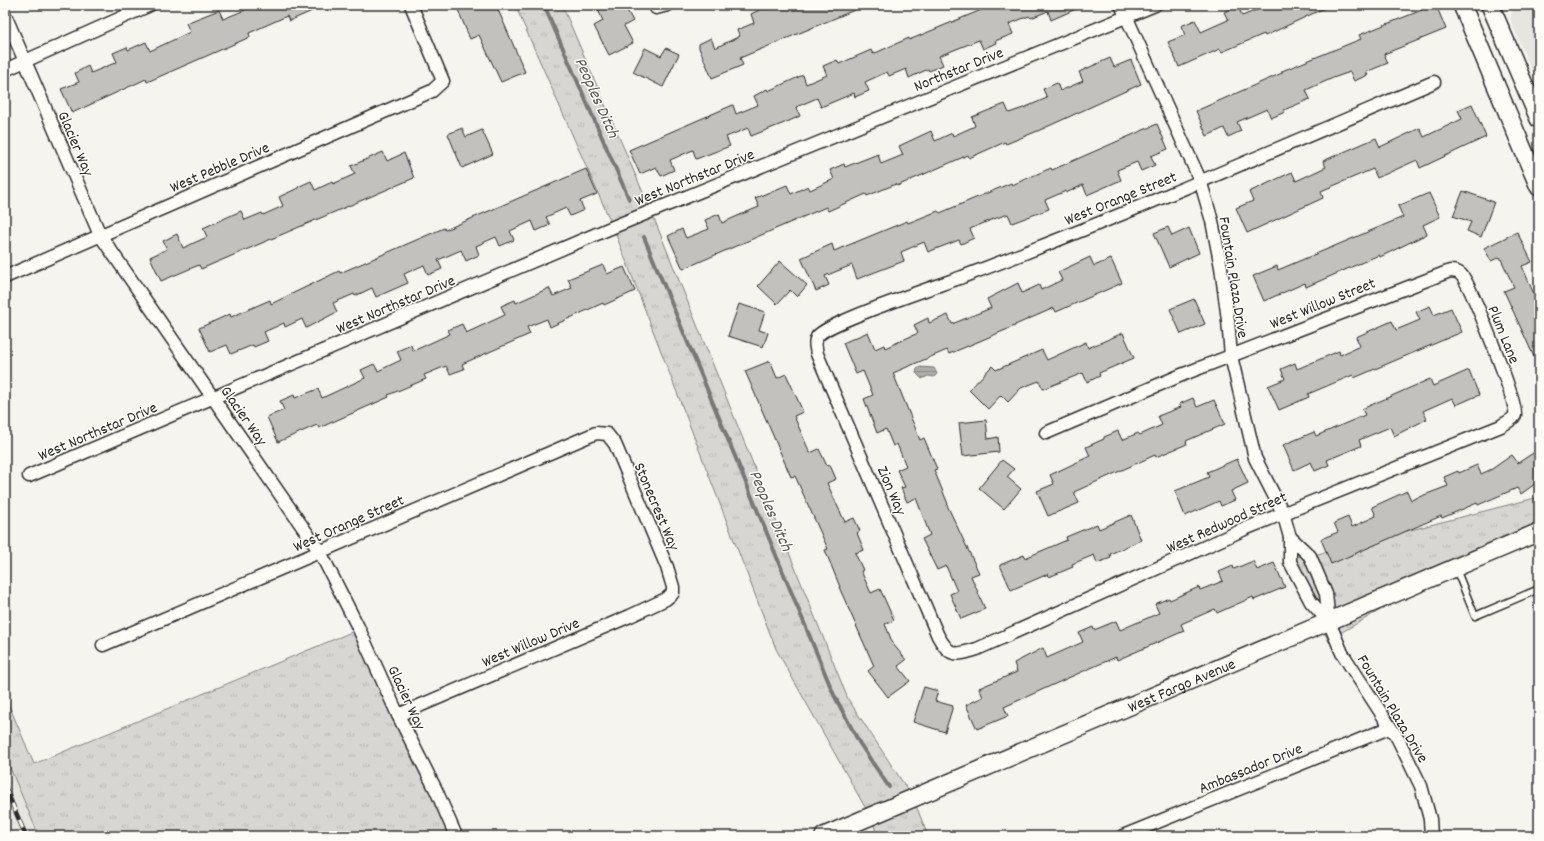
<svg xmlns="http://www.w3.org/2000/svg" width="1544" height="841" font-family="Dekko,sans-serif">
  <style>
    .built { fill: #e6e5e0 }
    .grass { fill: url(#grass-tufts); stroke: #81807e }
    .water { fill: url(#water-rules); stroke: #797877 }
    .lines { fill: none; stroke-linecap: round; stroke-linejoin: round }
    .stream { stroke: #797877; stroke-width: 4 }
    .building { fill: #c2c1be; stroke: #2b2b2b }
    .service-casing { stroke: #2b2b2b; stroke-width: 9 }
    .minor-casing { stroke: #2b2b2b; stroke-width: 15 }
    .secondary-casing { stroke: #2b2b2b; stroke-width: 20 }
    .service { stroke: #fdfcf7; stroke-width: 6 }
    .minor { stroke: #fdfcf7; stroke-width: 12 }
    .secondary { stroke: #fdfcf7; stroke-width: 17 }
    .rail-casing { stroke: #2b2b2b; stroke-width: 4.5 }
    .rail { stroke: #fdfcf7; stroke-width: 3; stroke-dasharray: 9; stroke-linecap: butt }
    .labels { text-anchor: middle; stroke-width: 3; stroke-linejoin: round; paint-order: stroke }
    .street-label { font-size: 16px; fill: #2b2b2b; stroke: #fdfcf7 }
    .water-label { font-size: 17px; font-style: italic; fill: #585857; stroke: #fdfcf7 }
  </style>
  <defs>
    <pattern id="grass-tufts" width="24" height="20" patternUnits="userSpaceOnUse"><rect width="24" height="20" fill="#d7d6d2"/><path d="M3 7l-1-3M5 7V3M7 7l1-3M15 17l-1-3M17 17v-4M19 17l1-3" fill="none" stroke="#b9b8b4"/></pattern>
    <pattern id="water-rules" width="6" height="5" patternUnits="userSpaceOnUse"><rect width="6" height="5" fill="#adaca9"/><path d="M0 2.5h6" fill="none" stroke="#8d8c8a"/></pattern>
  </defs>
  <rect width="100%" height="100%" fill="#f5f4ef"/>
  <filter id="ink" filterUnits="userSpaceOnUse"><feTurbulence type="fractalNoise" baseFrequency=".025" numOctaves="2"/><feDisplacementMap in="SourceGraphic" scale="8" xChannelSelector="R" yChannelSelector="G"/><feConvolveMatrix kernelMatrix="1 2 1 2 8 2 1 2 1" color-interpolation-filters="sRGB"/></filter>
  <g filter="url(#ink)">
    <!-- built -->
    <g class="built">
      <path d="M1512 5H1539V88L1510 19 1513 8Z"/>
      <path d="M5 756 39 836H5Z"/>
    </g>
    <!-- grass -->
    <g class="grass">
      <path d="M515 5H562L651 211 848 699 913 798 928 836H878L870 816 776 649 613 227Z"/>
      <path d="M1539 497V539L1417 589 1335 636 1342 653 1329 642 1290 562V537L1310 556Z"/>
      <path d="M359 629 456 836H39L5 756V696L34 764Z"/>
    </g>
    <!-- water -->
    <path class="water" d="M920 367 934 368 937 374 934 377 928 376 922 379 916 373 917 369Z"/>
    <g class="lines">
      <!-- stream -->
      <g class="stream">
        <path d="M544 5 629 199"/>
        <path d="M644 237 834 695 860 744 889 787"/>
      </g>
    </g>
    <!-- building -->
    <g class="building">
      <path d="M243 5H326L289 21 287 16 249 33 250 37 147 82 146 79 72 113 61 89 79 82 75 73 88 66 91 73 117 62 113 53 127 47 128 50 146 42 150 51 190 32 186 23 219 10 223 19 245 10Z"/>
      <path d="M456 5H496L525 72 501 82 479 35 470 39Z"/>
      <path d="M596 5H624L633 21 624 26 633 43 609 55 594 26 603 21Z"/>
      <path d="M770 5H864V6L740 58 743 65 712 78 699 48V44L711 38 715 48 740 36 737 30 754 23 751 14Z"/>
      <path d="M984 5H1085L1051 20 1048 11 1031 18 1029 16 1009 24 1013 34 995 41 996 43 983 49 979 40 939 56 943 65 929 71 928 69 909 78 906 69 889 76 887 72 865 82 869 91 855 97 854 93 821 107 817 98 796 107 800 116 787 122 751 136 748 128 726 137 730 146 696 159 693 150 670 160 674 170 661 176 656 167 640 174 629 150 733 105 736 114 758 105 754 96 767 89 768 91 803 75 806 84 827 75 823 66 837 60 839 64 871 50 873 54 909 38V40L986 8Z"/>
      <path d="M1238 5 1242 16 1269 5H1331L1265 36 1264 34 1222 52 1220 49 1179 67 1168 42 1185 35 1181 26 1195 20 1201 32 1228 20 1224 12Z"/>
      <path d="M1419 5H1436L1446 29 1384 54 1388 63 1366 72 1368 75 1354 81 1350 72 1333 78 1306 90 1310 99 1284 110 1285 112 1271 118 1267 109 1237 122 1241 131 1228 137 1224 128 1207 136 1196 111 1282 73V71L1361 39 1359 35 1422 10Z"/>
      <path d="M645 48 661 56 666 48 679 54 663 87 633 72Z"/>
      <path d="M1110 58 1114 67 1131 60 1141 84 1040 130 1006 144 1005 142 969 158 968 155 897 186 896 184 867 196 866 194 828 211 826 207 683 269 668 236 682 229 686 238 709 229 705 220 719 214 722 223 742 214 759 207 755 198 787 185 791 194 808 186 810 190 834 179 830 170 844 164 845 167 878 154 881 164 903 155 899 146 931 131 935 141 952 133 953 136 975 126 972 117 1005 104 1009 113 1026 107 1047 98 1043 89 1057 83 1060 91 1083 81 1079 72Z"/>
      <path d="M1472 104 1486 137 1420 168 1417 160 1377 178 1373 169 1321 191 1323 198 1247 233 1236 208 1253 201 1249 192 1292 172 1296 181 1326 167 1323 161 1376 138 1380 147 1420 128 1424 137 1462 119 1458 110Z"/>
      <path d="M1157 124 1168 149 1151 156 1155 165 1141 171 1137 162 1117 170 1121 180 1087 195 1083 185 1066 193V191L1045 200 1049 209 1012 223 1008 214 991 220 970 229 974 238 961 244 959 240 928 252 924 242 901 252 904 261 857 279 852 265 825 276 829 285 816 291 801 258 832 244 834 251 907 221 908 223 938 211 940 213 1011 183 1012 185 1051 168 1052 170Z"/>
      <path d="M462 128 466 137 482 130 493 154 462 168 448 134Z"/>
      <path d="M383 152 387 161 404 153 414 178 201 269 199 265 161 281 150 257 167 249 163 241 177 234 183 248 207 237 203 228 241 211 245 220 262 213 263 215 283 206 279 197 298 188V187L311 181 315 190 332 182 333 184 355 174 351 166Z"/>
      <path d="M586 169 597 194 580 201 584 210 570 216 566 208 546 217 550 225 536 231 532 221 510 231 514 240 500 246 496 237 476 246 479 255 466 261 461 250 438 260 442 269 428 275 424 265 404 274 408 283 376 297 372 288 355 296 354 294 333 303 337 312 306 328 302 319 285 327 284 323 264 332 268 341 254 347 253 345 231 354 227 345 210 352 199 328 230 314 231 317 270 300 271 304 339 271 340 273 444 228 445 230Z"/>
      <path d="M1463 191 1494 202 1481 237 1467 231 1471 222 1453 216Z"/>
      <path d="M1429 193 1440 217 1423 225 1427 234 1380 257 1379 255 1306 287 1305 283 1264 301 1253 276 1277 266 1278 270 1403 217 1398 206Z"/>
      <path d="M1168 227 1172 236 1189 228 1199 253 1169 267 1154 233Z"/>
      <path d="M1517 232 1532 262 1522 266 1539 306V368L1504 291 1514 287 1500 257 1491 261 1484 248Z"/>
      <path d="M1090 257 1094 266 1111 259 1122 283 1056 312 1054 308 1015 325V326L949 354 947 350 893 373 920 440 924 438 937 469 934 470 948 504 947 505 979 573 971 576 985 609 961 619 950 594 957 591 946 566 937 570 922 539 930 535 916 498 907 502 901 488 905 487 897 470 906 466 897 444 893 446 886 429 877 433 864 399 873 395 863 371 856 374 843 343 868 332 875 349 884 345 885 348 918 333 914 325 928 318 929 323 948 315 952 324 991 308 987 299 1018 283 1022 293 1039 285 1041 290 1062 280 1058 272Z"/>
      <path d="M780 261 807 285 797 297 790 290 777 304 758 286Z"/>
      <path d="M603 265 607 274 624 267 635 291 604 305 603 303 550 327 547 319 527 327 530 334 462 364 464 369 450 374 446 366 424 375 426 379 388 395 389 397 319 428 317 425 278 442 267 417 284 410 280 401 294 395 295 398 318 389 322 398 365 378 361 370 374 364 378 371 401 360 397 351 411 345 413 351 450 334 448 330 462 324 466 333 505 315 501 306 515 300 516 303 549 288 553 296 572 288 568 279Z"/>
      <path d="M1194 299 1205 324 1181 334 1170 309Z"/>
      <path d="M739 304 765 312 759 330 768 333 763 347 728 336Z"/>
      <path d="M1430 306 1434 315 1451 308 1462 332 1354 378 1353 375 1308 394 1309 397 1279 410 1268 386 1285 379 1281 369 1295 363 1297 369 1339 351 1340 355 1360 346 1356 337 1392 321 1396 330 1420 320 1416 312Z"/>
      <path d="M1123 333 1134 358 1099 373 1100 376 1087 382 1083 373 1043 389 1039 381 1021 388 1008 402 1001 395 988 409 969 390 992 366 996 370 1042 350 1047 360 1086 342 1088 348Z"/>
      <path d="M770 361 777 378 786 374 792 387 803 412 794 416 810 453 819 449 827 466 830 465 836 479 827 483 837 505 845 522 854 518 860 531 857 533 864 550 855 553 863 570 861 571 871 593 880 589 894 620 885 624 893 644 906 660 898 666 910 681 888 697 868 671 874 666 839 587H840L825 550 828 549 795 476 791 477 745 371Z"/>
      <path d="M1469 370 1479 395 1456 405 1452 398 1423 411 1427 419 1394 436 1390 427 1359 440 1361 446 1327 460 1329 465 1315 471 1311 462 1294 470 1283 445 1314 432 1316 436 1365 415 1362 409 1430 379 1433 386Z"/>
      <path d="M1193 398 1197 407 1214 400 1225 424 1186 441 1187 444 1156 457 1155 455 1074 492 1079 503 1048 516 1037 491 1054 484 1050 475 1090 456 1086 447 1104 439V437L1118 431 1122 440 1138 433 1140 435 1162 425 1158 416 1181 407 1179 404Z"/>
      <path d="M986 420 988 439 998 437 999 452 963 456 959 423Z"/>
      <path d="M1533 453 1539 461V481L1521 494 1517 488 1478 505 1477 503 1442 518 1441 516 1331 564 1321 539 1338 532 1334 523 1348 517 1352 527 1376 516 1372 507 1407 491 1411 500 1448 486 1444 477 1458 471 1459 473 1477 465 1481 474 1492 469 1512 455 1518 463Z"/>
      <path d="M1237 459 1248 483 1231 491 1235 500 1221 506 1219 501 1185 516 1175 491 1209 477 1207 472Z"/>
      <path d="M1002 460 1014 469 1007 477 1021 489 1004 509 979 488Z"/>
      <path d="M1131 515 1141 540 1110 554 1111 558 1097 563 1094 555 1072 564 1073 567 1049 577 1048 574 1011 590 1000 565 1024 555 1025 558 1067 540 1066 537 1097 524 1099 529Z"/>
      <path d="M1253 561 1257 570 1274 563 1285 587 1254 600 1253 597 1217 613 1215 609 1181 624 1184 631 1117 660 1116 657 1077 674 1004 707 1008 716 977 729 966 705 983 697 979 688 1017 672 1014 663 1043 648 1047 658 1083 642 1079 633 1093 627 1094 630 1116 621 1120 630 1159 613 1155 604 1169 598 1170 600 1199 587 1200 590 1223 581 1219 572 1233 566 1234 569Z"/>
      <path d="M924 687 938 691 935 701 953 706 945 732 913 722Z"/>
    </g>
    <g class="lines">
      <defs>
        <path id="service" d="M1456 569 1475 616 1539 589"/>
        <g id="minor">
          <path d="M655 5 656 8 668 5"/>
          <path d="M1121 5 1200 180 1212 221 1221 267 1228 320 1231 356 1255 458 1283 513 1290 537V562L1311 602 1329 622"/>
          <path d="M5 15 100 235 320 552 359 629 398 715 436 790 456 836"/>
          <path d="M5 70 150 5"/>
          <path d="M5 277 432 91 443 81 411 5"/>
          <path d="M1046 433 1184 374 1450 271C1455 271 1460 272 1463 277 1472 290 1519 405 1515 415 1513 420 1505 423 1501 426L1247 528 977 649C955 656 950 657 938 636L817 354C816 348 814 342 817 337 823 324 942 284 962 277 1121 217 1277 149 1434 82"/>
          <path d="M29 476 613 227 1155 5"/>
          <path d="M1290 537 1310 556 1326 594 1329 622 1342 653 1398 739 1421 786 1430 819 1431 836"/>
          <path d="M103 645 596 433 607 434 615 444 667 567 673 587V593L666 599 630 616 398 715"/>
          <path d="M1123 836 1389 728"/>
        </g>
        <g id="secondary">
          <path d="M1462 5 1539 187"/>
          <path d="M1490 5 1539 119"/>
          <path id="s1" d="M824 836 1539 532"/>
        </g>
      </defs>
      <!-- service casing -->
      <use href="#service" class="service-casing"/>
      <!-- minor casing -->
      <use href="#minor" class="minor-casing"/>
      <!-- secondary casing -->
      <use href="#secondary" class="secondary-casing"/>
      <!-- service -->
      <use href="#service" class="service"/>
      <!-- minor -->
      <use href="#minor" class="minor"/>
      <!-- secondary -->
      <use href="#secondary" class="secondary"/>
      <defs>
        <g id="rail">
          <path d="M5 787 26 836"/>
          <path d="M5 828 8 836"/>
        </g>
      </defs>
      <!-- rail casing -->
      <use href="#rail" class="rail-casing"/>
      <!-- rail -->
      <use href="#rail" class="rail"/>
    </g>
  </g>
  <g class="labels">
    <!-- street labels -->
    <g class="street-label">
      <text transform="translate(958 68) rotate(-22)" y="6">Northstar Drive</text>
      <text transform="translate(77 143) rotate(67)" y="6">Glacier Way</text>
      <text transform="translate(219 166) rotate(-23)" y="6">West Pebble Drive</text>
      <text transform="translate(694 176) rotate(-22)" y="6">West Northstar Drive</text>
      <text transform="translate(1120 197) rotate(-22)" y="6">West Orange Street</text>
      <text transform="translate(1235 277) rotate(81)" y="6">Fountain Plaza Drive</text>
      <text transform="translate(1322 302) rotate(-22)" y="6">West Willow Street</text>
      <text transform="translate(395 303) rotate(-23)" y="6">West Northstar Drive</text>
      <text transform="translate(1505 334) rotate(68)" y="6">Plum Lane</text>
      <text transform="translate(245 415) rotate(55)" y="6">Glacier Way</text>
      <text transform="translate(97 430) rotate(-23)" y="6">West Northstar Drive</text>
      <text transform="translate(893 490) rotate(67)" y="6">Zion Way</text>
      <text transform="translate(658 506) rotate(67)" y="6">Stonecrest Way</text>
      <text transform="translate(1226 521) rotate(-24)" y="6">West Redwood Street</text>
      <text transform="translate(348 522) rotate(-24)" y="6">West Orange Street</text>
      <text transform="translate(530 641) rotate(-23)" y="6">West Willow Drive</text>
      <text dy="6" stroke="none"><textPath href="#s1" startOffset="388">West Fargo Avenue</textPath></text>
      <text transform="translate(408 697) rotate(65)" y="6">Glacier Way</text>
      <text transform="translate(1394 708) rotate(59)" y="6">Fountain Plaza Drive</text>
      <text transform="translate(1250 767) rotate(-22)" y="6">Ambassador Drive</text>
    </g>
    <!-- water labels -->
    <g class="water-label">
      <text transform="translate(598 97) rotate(66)" y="6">Peoples Ditch</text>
      <text transform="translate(772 510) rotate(67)" y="6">Peoples Ditch</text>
    </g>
  </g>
  <!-- margin -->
  <rect width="1544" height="841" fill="none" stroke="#fdfcf7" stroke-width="20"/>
  <rect x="10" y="10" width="1524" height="821" fill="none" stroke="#2b2b2b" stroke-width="1.5" filter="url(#ink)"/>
</svg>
